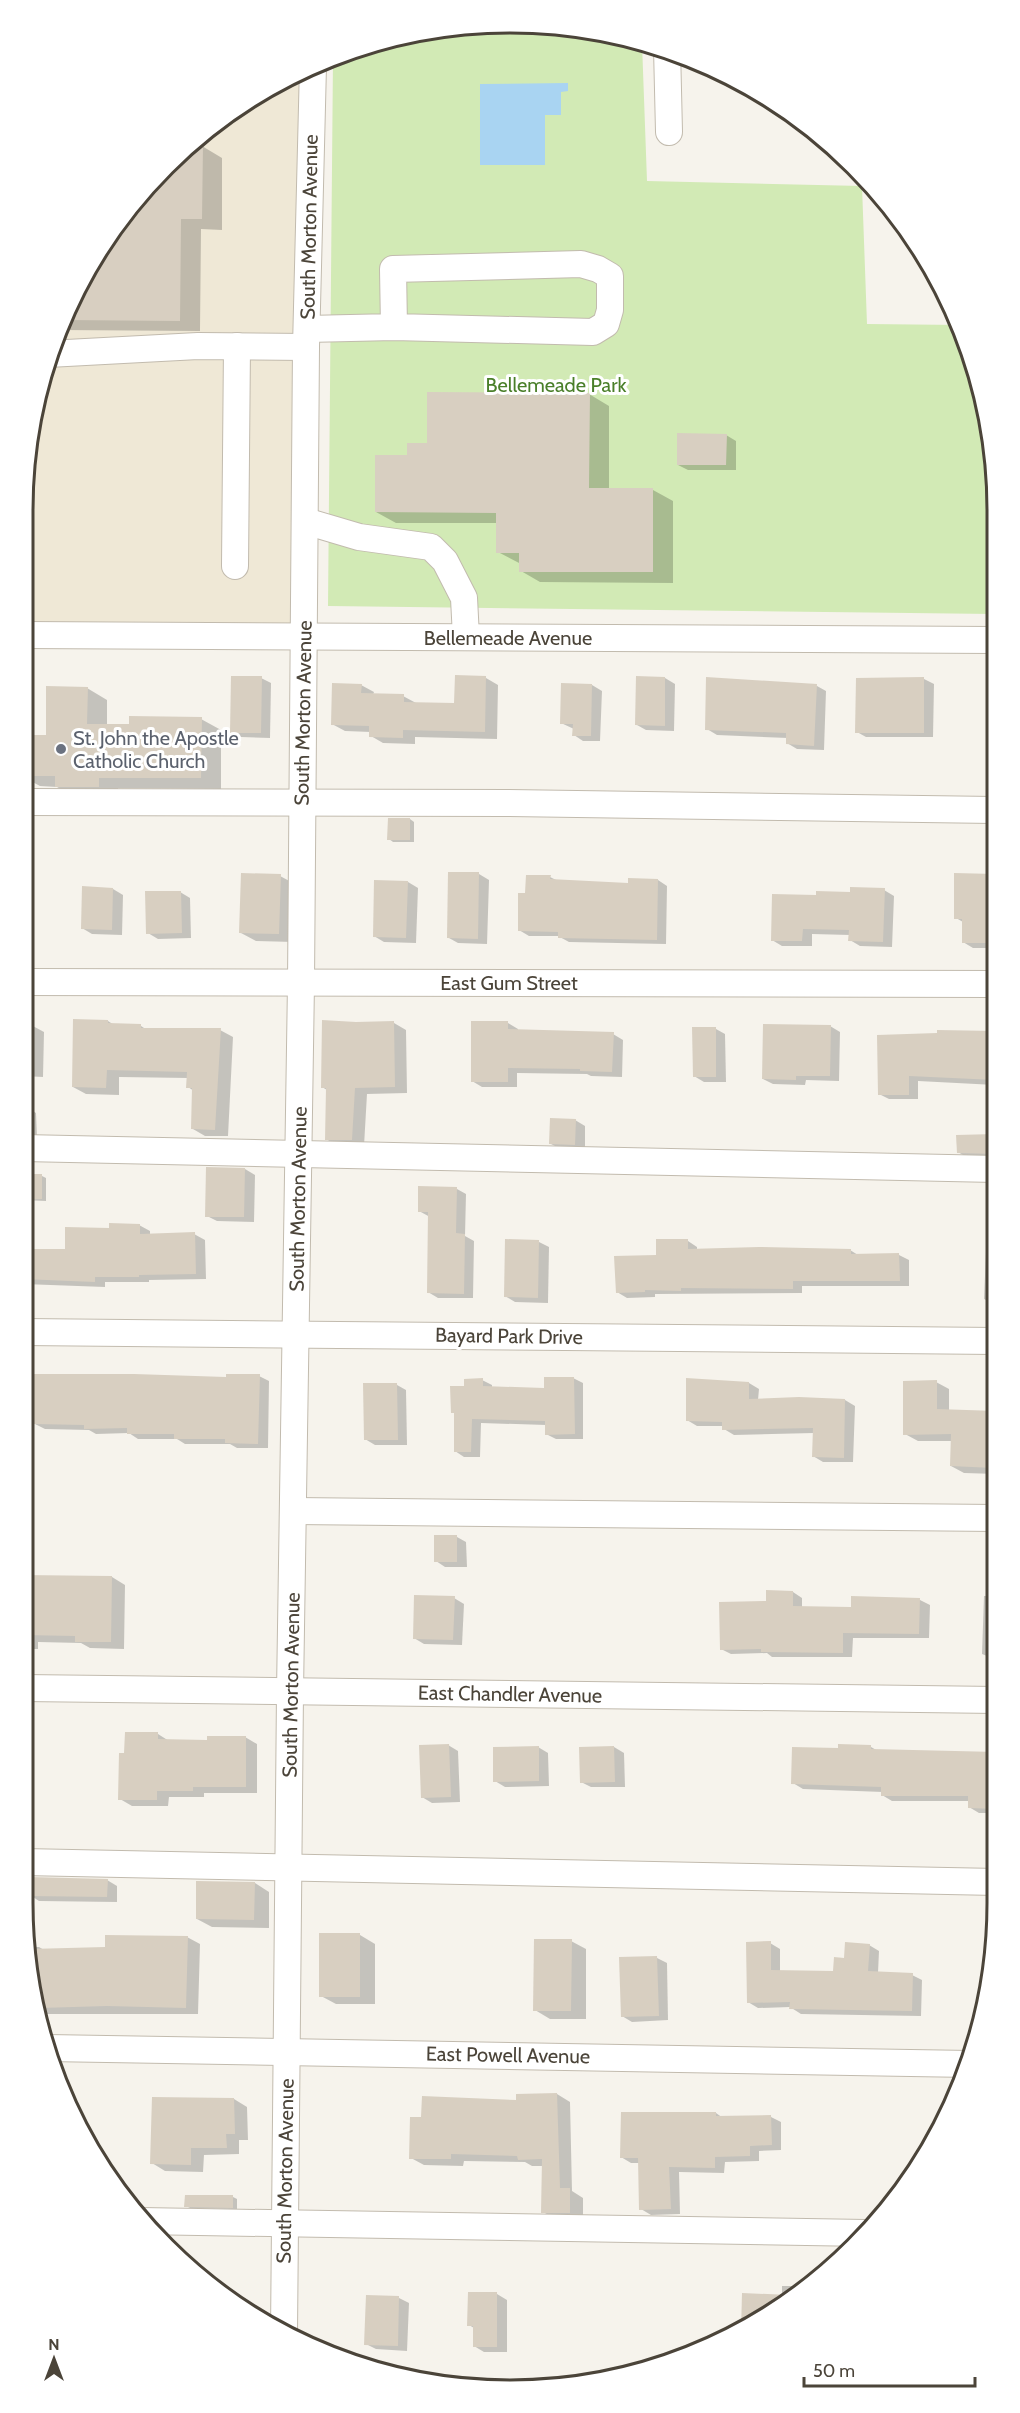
<svg xmlns="http://www.w3.org/2000/svg" width="1020" height="2413" font-family="Cabin,sans-serif">
  <style>
    .education { fill: #efe8d6 }
    .green { fill: #d2eab5 }
    .water { fill: #a9d4f2 }
    .shadow { fill: #0003 }
    .building { fill: #d8cfc1 }
    .lines { fill: none; stroke-linecap: round; stroke-linejoin: round }
    .minor-casing { stroke: #c2bbae; stroke-width: 28 }
    .minor { stroke: #fff; stroke-width: 26 }
    .worship-dot { fill: #6b7280; stroke: #fff; stroke-width: 2 }
    .labels { text-anchor: middle; stroke-width: 6; stroke-linejoin: round; paint-order: stroke }
    .street-label { font-size: 20px; fill: #4b4439; stroke: #fff }
    .park-label { font-size: 20px; fill: #4a7f2a; stroke: #fff }
    .worship-label { font-size: 20px; fill: #5b616d; stroke: #fff; text-anchor: start }
    .rim { fill: none; stroke: #4b4439; stroke-width: 3 }
  </style>
  <rect width="100%" height="100%" fill="#f6f3ec"/>
  <!-- education -->
  <path class="education" d="M302 70 300 628 23 627V510L48 353 88 266 144 188 213 123Z"/>
  <!-- green -->
  <path class="green" d="M456 27 580 28 642 43 647 181 862 186 867 324 961 325 993 446 994 614 328 606 333 58 384 39Z"/>
  <!-- water -->
  <path class="water" d="M568 83V91L561 92V115H545V165H480V84Z"/>
  <!-- shadow -->
  <g class="shadow">
    <path d="M189 146H202L222 158V230L201 229 200 331 59 330 88 266 144 188Z"/>
    <path d="M589 394 609 406V489L653 490 673 501V583L540 582 521 571V564L498 552V523H396L376 512 408 456 429 445Z"/>
    <path d="M726 435 736 441V470H688L678 465Z"/>
    <path d="M261 678 271 683 270 738 241 737 232 732Z"/>
    <path d="M486 678 498 685 497 739 415 737V744L383 743 371 736V732L345 731 332 724 361 685 374 692 373 695 403 696 416 703 456 704Z"/>
    <path d="M638 678H665L675 684 674 731 646 730 637 725Z"/>
    <path d="M858 679H924L934 684 933 737H866L857 732Z"/>
    <path d="M592 685 602 691 600 741H583L574 735V729L561 723Z"/>
    <path d="M817 686 826 691 824 750 797 749 787 743 788 738 717 735 707 729Z"/>
    <path d="M87 688 107 700V725H130L201 719 221 730V789L118 788V798H76L57 787 40 786 23 777V747H33L48 737Z"/>
    <path d="M410 819 414 822V842H393L389 839Z"/>
    <path d="M479 874 489 880 487 944 458 943 449 938Z"/>
    <path d="M280 876 295 884 294 942 256 941 241 933Z"/>
    <path d="M995 876V948H973L963 942V922L956 918Z"/>
    <path d="M550 877 558 881 629 884 658 880 667 886 666 944 569 942 558 936H529L519 930 527 895Z"/>
    <path d="M408 882 418 888 416 943 384 942 374 936Z"/>
    <path d="M113 889 123 895 122 935 92 934 82 928Z"/>
    <path d="M884 890 894 896 892 947 860 946 850 940V935L812 934V946H782L772 940 817 897Z"/>
    <path d="M180 892 190 898 191 938 158 939 148 933Z"/>
    <path d="M108 1021 114 1025 141 1026 147 1030H220L233 1037 228 1136H205L193 1129 194 1091 188 1087V1078L119 1077V1095L86 1094 73 1087Z"/>
    <path d="M356 1023H394L406 1030 407 1093 367 1094 364 1146H338L326 1139 327 1090 322 1087Z"/>
    <path d="M508 1023 518 1029V1031L613 1034 623 1040 622 1077 591 1076 587 1074 517 1073V1087H482L472 1081Z"/>
    <path d="M23 1025H31L44 1032 43 1077 23 1076Z"/>
    <path d="M830 1026 840 1032 839 1081 806 1080 805 1085 773 1084 763 1079Z"/>
    <path d="M716 1029 725 1034 726 1082H704L694 1076Z"/>
    <path d="M995 1032V1085L918 1081V1099H889L879 1094V1036Z"/>
    <path d="M27 1107 36 1113 37 1138 23 1139V1108Z"/>
    <path d="M575 1120 585 1126V1150L561 1149 551 1144Z"/>
    <path d="M987 1128H995V1159L968 1158 958 1152 987 1136Z"/>
    <path d="M245 1169 255 1175 254 1222 217 1221 207 1216Z"/>
    <path d="M42 1176 46 1178V1201L23 1200Z"/>
    <path d="M457 1189 466 1194 465 1236 474 1241 473 1298H438L428 1292 430 1217 419 1211Z"/>
    <path d="M139 1225 150 1231V1235L194 1234 205 1240 206 1279 149 1280V1282H105V1287L23 1284V1250H66L110 1229Z"/>
    <path d="M688 1241 697 1247V1250H850L858 1255H899L909 1260V1286H802V1293L655 1294V1297L627 1298 617 1292Z"/>
    <path d="M539 1242 549 1247 548 1303 515 1302 505 1296Z"/>
    <path d="M986 1252 996 1253V1305L984 1299Z"/>
    <path d="M259 1376 269 1381 268 1448H237L230 1444H185L177 1439H138L129 1433 96 1434 89 1430 45 1429 35 1424Z"/>
    <path d="M573 1378 583 1383V1439H556L546 1434V1425L481 1423 480 1457H464L455 1451 465 1388 482 1380 492 1385V1388L546 1389Z"/>
    <path d="M936 1382 949 1389V1411L996 1413V1474L964 1473 951 1466 952 1441H918L905 1434Z"/>
    <path d="M749 1383 759 1389 758 1400H845L855 1406 853 1462H823L813 1456 814 1433 734 1435 724 1429V1426H697L687 1420Z"/>
    <path d="M397 1385 406 1390 407 1445H375L365 1439Z"/>
    <path d="M457 1537 466 1542 467 1567H445L436 1561Z"/>
    <path d="M23 1576 112 1577 125 1585 124 1649 90 1648 81 1643 38 1642V1649H23Z"/>
    <path d="M793 1592 802 1598V1608L853 1609 920 1600 930 1605 929 1638H853L852 1657H772L767 1653 731 1654 721 1649 768 1602Z"/>
    <path d="M984 1596H997V1660L982 1654Z"/>
    <path d="M454 1598 464 1604 462 1645 424 1644 414 1638Z"/>
    <path d="M23 1734 34 1739 33 1788 23 1787Z"/>
    <path d="M158 1734 169 1741H208L245 1737 257 1744V1793H204V1797H169L168 1806H132L120 1799 126 1755Z"/>
    <path d="M448 1745 458 1751 460 1802 432 1803 422 1797Z"/>
    <path d="M538 1747 548 1753 549 1786 505 1787 495 1781Z"/>
    <path d="M614 1747 624 1753 625 1787H591L581 1782V1748Z"/>
    <path d="M871 1747 878 1751 997 1753V1813H979L969 1807 970 1801H892L882 1795 883 1792 803 1789 793 1783 839 1749Z"/>
    <path d="M107 1880 117 1886V1902L39 1901 30 1895Z"/>
    <path d="M255 1883 269 1892V1928L212 1927 197 1919Z"/>
    <path d="M360 1935 375 1944V2004H336L321 1996Z"/>
    <path d="M187 1937 200 1944 198 2014H41L30 1947H39L44 1950 107 1949Z"/>
    <path d="M571 1941 586 1949V2019H550L535 2010Z"/>
    <path d="M770 1943 780 1949V1972L834 1973 846 1959 869 1945 879 1951 878 1973 912 1975 922 1980 921 2016 801 2014 790 2007 758 2008 748 2002Z"/>
    <path d="M657 1958 667 1963 668 2020 632 2022 622 2016Z"/>
    <path d="M557 2094 570 2102 572 2191 583 2198V2220L556 2219 543 2212V2166H532L525 2162 464 2161 463 2166 424 2165 411 2158 517 2101Z"/>
    <path d="M234 2099 247 2107 248 2140H239V2154L204 2155 203 2172 165 2171 152 2163Z"/>
    <path d="M716 2113 723 2118 771 2117 781 2122V2150L759 2151V2161L725 2162 724 2173 679 2172 680 2214 651 2215 641 2209 640 2163H631L621 2157Z"/>
    <path d="M233 2197 237 2199V2209L190 2208 186 2206Z"/>
    <path d="M782 2286H802L753 2325 747 2328 742 2326 782 2296Z"/>
    <path d="M469 2294H497L507 2300V2352H484L474 2346V2328L469 2325Z"/>
    <path d="M399 2298 409 2303 407 2351 376 2349 366 2344Z"/>
  </g>
  <!-- building -->
  <g class="building">
    <path d="M190 145H203L202 219H181L180 321 64 320 88 266 144 188Z"/>
    <path d="M427 392 590 393 589 488H653V572H519V553H496V513L375 512V455H407V443H427Z"/>
    <path d="M677 433 727 434 726 465H677Z"/>
    <path d="M455 675 486 676 485 732 403 730V738L369 737V726L331 725 332 683 362 684 361 693 404 694V702L454 703Z"/>
    <path d="M231 676H262L261 733H230Z"/>
    <path d="M636 676 665 677V726L635 725Z"/>
    <path d="M706 677 817 684 814 746 786 744V733L705 730Z"/>
    <path d="M924 677V733H855L856 678Z"/>
    <path d="M561 683 592 684 591 736H572L573 724H560Z"/>
    <path d="M46 686 88 687 87 724H129V716L202 717 201 778H99V787H55V776H22V746H31V735H46Z"/>
    <path d="M388 818H410V840H387Z"/>
    <path d="M448 872H479L478 939 447 938Z"/>
    <path d="M241 873 281 874 279 934 239 933Z"/>
    <path d="M954 873 995 874V939H986V943H962V919H954Z"/>
    <path d="M526 875H551L550 879 628 883V878L658 879 657 940 558 938V932L518 931V893H525Z"/>
    <path d="M374 880 408 881 406 938 373 937Z"/>
    <path d="M82 886 113 888 112 930 81 929Z"/>
    <path d="M850 887 885 888 883 942 848 941 849 930 803 929 802 941H771L772 894 816 895V891L850 892Z"/>
    <path d="M145 891H181L182 933 146 934Z"/>
    <path d="M73 1019 108 1020V1023L141 1024V1028H221L215 1130 191 1129 192 1088H186L187 1072 107 1070 106 1088 72 1087Z"/>
    <path d="M322 1020 356 1022 394 1021 395 1087 355 1088 352 1140H325L326 1088H321Z"/>
    <path d="M471 1021H508V1029L614 1032 612 1072 580 1071V1069L508 1068V1082H471Z"/>
    <path d="M763 1024 831 1025 830 1076H796V1080L762 1079Z"/>
    <path d="M692 1027H716V1077H693Z"/>
    <path d="M937 1030 995 1031V1080L909 1076V1095H878L877 1035 937 1033Z"/>
    <path d="M550 1118 576 1119 575 1145 549 1144Z"/>
    <path d="M995 1134V1154L957 1153 956 1135Z"/>
    <path d="M206 1167 245 1168 244 1217H205Z"/>
    <path d="M22 1174H42V1199L22 1200Z"/>
    <path d="M418 1186 457 1187 456 1233 465 1234 464 1294 427 1293 428 1212H418Z"/>
    <path d="M109 1223 140 1224V1234L195 1232 196 1274 139 1275V1277H95V1282L22 1279V1249H65V1227L109 1228Z"/>
    <path d="M505 1239 539 1240 538 1298 504 1297Z"/>
    <path d="M656 1239H688V1249L759 1247 851 1249V1254L899 1253 900 1281H793V1289L681 1288V1291L645 1290V1292L616 1293 614 1256 656 1255Z"/>
    <path d="M34 1374H134L226 1377V1374H260L258 1444 225 1443V1439H174V1434H127V1428L84 1429V1425L34 1424Z"/>
    <path d="M544 1377H574L575 1434 545 1435V1421L472 1419 471 1452H454V1413H451L450 1386H464V1379L483 1378V1386L544 1388Z"/>
    <path d="M686 1378 749 1382V1399L799 1397 845 1399 844 1458 812 1457 813 1428 722 1430V1422L686 1421Z"/>
    <path d="M937 1380V1409L996 1411 994 1468 950 1466 951 1434 903 1435V1381Z"/>
    <path d="M363 1383H397L398 1440H364Z"/>
    <rect x="434" y="1535" width="23" height="27"/>
    <path d="M22 1575 112 1576 111 1642H75V1636L22 1635Z"/>
    <path d="M766 1590 793 1591V1606L851 1607V1596L920 1598 919 1634 843 1633V1653L761 1652V1649L720 1650 719 1602 766 1601Z"/>
    <path d="M414 1595 455 1596 453 1640 413 1639Z"/>
    <path d="M125 1732H158V1739L207 1740V1736H246V1787H193V1791H157V1800H118L119 1753H124Z"/>
    <path d="M449 1744 451 1797 421 1798 419 1745Z"/>
    <path d="M838 1744 871 1745V1749L997 1752V1809L968 1808V1796H881V1787L791 1784 792 1747 838 1748Z"/>
    <path d="M539 1746V1781L493 1782V1747Z"/>
    <path d="M614 1746 615 1782 580 1783 579 1747Z"/>
    <path d="M29 1877 108 1879 107 1897 28 1896Z"/>
    <path d="M196 1881 255 1882 254 1920 196 1919Z"/>
    <rect x="319" y="1933" width="41" height="64"/>
    <path d="M105 1935 188 1936 186 2008 107 2006 40 2008 30 1949 105 1947Z"/>
    <path d="M534 1939H572L571 2011H533Z"/>
    <path d="M771 1941V1970L833 1971 834 1957 844 1958 845 1942 870 1944 868 1971 913 1973 912 2011 789 2009 790 2002 747 2003 746 1942Z"/>
    <path d="M657 1956 659 2016 621 2017 619 1957Z"/>
    <path d="M557 2093 560 2188H570V2213H541L542 2159 518 2160 517 2156 451 2154V2159H409L410 2117H421L422 2096 516 2100V2094Z"/>
    <path d="M152 2097 234 2098 235 2134H226L227 2148H191V2165L150 2164Z"/>
    <path d="M621 2112H716V2116L771 2115 772 2145 750 2146V2156L715 2157V2168L669 2167 671 2209 639 2210 638 2158H620Z"/>
    <path d="M185 2195H233V2208L184 2207Z"/>
    <path d="M468 2292H497V2347H473V2326H467Z"/>
    <path d="M742 2293 790 2295 753 2325 741 2331Z"/>
    <path d="M366 2295 399 2296 398 2346 364 2345Z"/>
  </g>
  <g class="lines">
    <defs>
      <g id="minor">
        <path d="M667 48 669 132"/>
        <path d="M307 329 394 327 593 332 606 324 610 310V276L598 269 581 264 393 269 394 327"/>
        <path d="M48 354 198 346 306 347"/>
        <path d="M305 521 359 537 431 547 445 561 464 598 466 637"/>
        <path d="M235 566 237 346"/>
        <path d="M23 635 994 640"/>
        <path d="M23 802 509 803 994 810"/>
        <path d="M23 982 995 984"/>
        <path d="M23 1148 995 1169"/>
        <path d="M23 1332 996 1341"/>
        <path d="M294 1511 996 1518"/>
        <path d="M23 1688 997 1700"/>
        <path d="M23 1862 997 1882"/>
        <path d="M47 2048 970 2064"/>
        <path d="M141 2221 866 2233"/>
        <path d="M284 2332 290 1692 301 983 306 347 313 66"/>
      </g>
    </defs>
    <!-- minor casing -->
    <use href="#minor" class="minor-casing"/>
    <!-- minor -->
    <use href="#minor" class="minor"/>
  </g>
  <!-- markers -->
  <circle class="worship-dot" cx="61" cy="749" r="6"/>
  <g class="labels">
    <!-- street labels -->
    <g class="street-label">
      <text transform="translate(309 227) rotate(-89)" y="7">South Morton Avenue</text>
      <text x="508" y="645">Bellemeade Avenue</text>
      <text transform="translate(303 713) rotate(-89)" y="7">South Morton Avenue</text>
      <text x="509" y="990">East Gum Street</text>
      <text transform="translate(298 1199) rotate(-89)" y="7">South Morton Avenue</text>
      <text transform="translate(509 1336) rotate(1)" y="7">Bayard Park Drive</text>
      <text transform="translate(291 1685) rotate(-89)" y="7">South Morton Avenue</text>
      <text transform="translate(510 1694) rotate(1)" y="7">East Chandler Avenue</text>
      <text transform="translate(508 2055) rotate(1)" y="7">East Powell Avenue</text>
      <text transform="translate(285 2171) rotate(-89)" y="7">South Morton Avenue</text>
    </g>
    <!-- park labels -->
    <g class="park-label">
      <text x="556" y="392">Bellemeade Park</text>
    </g>
    <!-- worship labels -->
    <g class="worship-label">
      <text x="73" y="745">St. John the Apostle<tspan x="73" dy="23">Catholic Church</tspan></text>
    </g>
  </g>
  <!-- crop -->
  <path d="M0 0H1020V2413H0ZM510 33H510A477 477 0 0 1 987 510V1903A477 477 0 0 1 510 2380H510A477 477 0 0 1 33 1903V510A477 477 0 0 1 510 33Z" fill="#fff" fill-rule="evenodd"/>
  <path class="rim" d="M510 33H510A477 477 0 0 1 987 510V1903A477 477 0 0 1 510 2380H510A477 477 0 0 1 33 1903V510A477 477 0 0 1 510 33Z"/>
  <!-- north arrow -->
  <g transform="translate(54 2359)" stroke="#ffffff" stroke-width="4.5" paint-order="stroke">
  <path d="M0-4.5L10 22L0 15L-10 22Z" fill="#4b4439"/>
  <text y="-9" font-size="16" font-weight="bold" text-anchor="middle" fill="#4b4439">N</text>
  </g>
  <!-- scale -->
  <path d="M804 2377v9h171v-9" fill="none" stroke="#4b4439" stroke-width="3"/>
  <text x="813" y="2377" font-size="18" fill="#4b4439" stroke="#ffffff" stroke-width="4.5" paint-order="stroke">50 m</text>
</svg>
